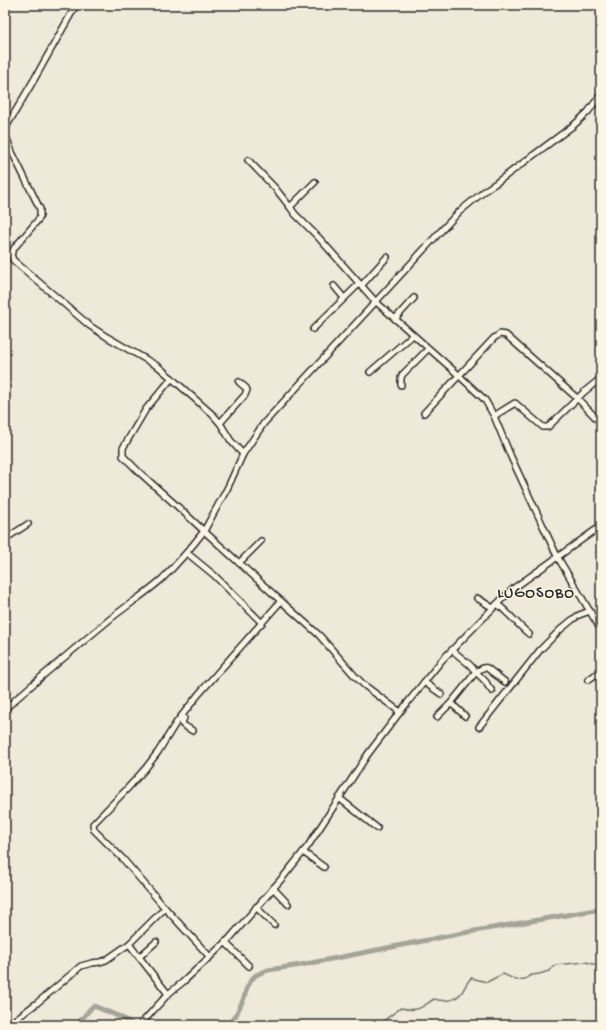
<svg xmlns="http://www.w3.org/2000/svg" width="606" height="1030" font-family="'Gochi Hand',sans-serif">
  <style>
    .lines { fill: none; stroke-linecap: round; stroke-linejoin: round }
    .stream { stroke: #75736d; stroke-width: 1.5 }
    .canal { stroke: #a6a399; stroke-width: 5 }
    .minor-casing { stroke: #2b2b2b; stroke-width: 8 }
    .minor { stroke: #fcf5e5; stroke-width: 5 }
    .labels { text-anchor: middle; stroke-width: 3; stroke-linejoin: round; paint-order: stroke }
    .quarter-label { font-size: 16px; letter-spacing: 1px; fill: #2b2b2b; stroke: #fcf5e5 }
  </style>
  <rect width="100%" height="100%" fill="#efe9da"/>
  <filter id="ink" filterUnits="userSpaceOnUse"><feTurbulence type="fractalNoise" baseFrequency=".025" numOctaves="2"/><feDisplacementMap in="SourceGraphic" scale="8" xChannelSelector="R" yChannelSelector="G"/><feConvolveMatrix kernelMatrix="1 2 1 2 8 2 1 2 1" color-interpolation-filters="sRGB"/></filter>
  <g filter="url(#ink)">
    <g class="lines">
      <!-- stream -->
      <path class="stream" d="M377 1025C386 1020 393 1013 401 1008 419 1012 420 1008 434 999 445 1002 455 1002 462 992 465 987 467 982 471 978L487 982 503 974 516 980 525 979 532 975 539 974 549 971 555 965 586 962 597 965H601"/>
      <!-- canal -->
      <g class="canal">
        <path d="M77 1025 91 1008 94 1006 118 1016 134 1025"/>
        <path d="M227 1025 234 1019 244 998 246 990 251 980 256 975 268 970 301 965 463 933 601 909"/>
      </g>
      <defs>
        <g id="minor">
          <path d="M5 129 35 78 76 5"/>
          <path d="M5 134 12 152 40 209V216L38 220 15 247 11 254 13 260 90 326 107 337 159 367 213 415 220 423 231 441 243 454 228 487 204 531 281 601 319 635 354 675 364 685 400 712"/>
          <path d="M248 160 275 188 290 207"/>
          <path d="M315 182 290 207 295 214 319 238 375 301 452 369 485 400 494 416 511 457 557 556 601 630"/>
          <path d="M334 286 344 298"/>
          <path d="M361 286 387 257"/>
          <path d="M395 319 414 298"/>
          <path d="M313 329 359 284"/>
          <path d="M370 372 413 335"/>
          <path d="M401 385V378L402 375 428 349"/>
          <path d="M424 413 494 338 500 334 506 335 578 399 598 420 601 425"/>
          <path d="M494 416 515 403 543 427H548L584 392 601 378"/>
          <path d="M220 423 245 395 247 390 246 388 239 382"/>
          <path d="M243 454 264 423 440 232 459 212 487 189 496 183 574 125 588 112 601 94"/>
          <path d="M5 539 28 524"/>
          <path d="M187 553 214 575 262 623"/>
          <path d="M239 563 261 541"/>
          <path d="M477 598 493 608"/>
          <path d="M497 604C509 613 518 625 529 634"/>
          <path d="M588 680 595 675 601 676"/>
          <path d="M424 682 441 694"/>
          <path d="M492 691 488 686 486 682 476 672C480 670 483 666 487 668L505 682"/>
          <path d="M451 703 465 716"/>
          <path d="M5 709C39 678 74 649 109 620 126 606 145 594 162 579 177 564 191 548 204 531L177 506 139 472 123 456V448L146 409 172 378"/>
          <path d="M182 716 184 718 182 723 183 725 193 731"/>
          <path d="M437 717 451 703 476 672 470 665 452 650"/>
          <path d="M479 727 540 650 560 630 572 620 579 615 590 611"/>
          <path d="M339 798 377 828"/>
          <path d="M303 852 324 867"/>
          <path d="M273 888 288 904"/>
          <path d="M256 907 274 925"/>
          <path d="M225 942 249 966"/>
          <path d="M129 944 168 994"/>
          <path d="M139 957 156 942"/>
          <path d="M210 957 165 908 123 859 94 830 93 824 126 790 145 769 158 752 176 723 198 695 281 601"/>
          <path d="M8 1025 37 1003 55 988 81 966 92 963 100 962 106 960 129 944 165 908"/>
          <path d="M140 1025 168 994 183 982 230 938 284 876 308 846 368 754 400 712 442 660 500 601 514 588 601 526"/>
        </g>
      </defs>
      <!-- minor casing -->
      <use href="#minor" class="minor-casing"/>
      <!-- minor -->
      <use href="#minor" class="minor"/>
    </g>
  </g>
  <g class="labels">
    <!-- quarter labels -->
    <g class="quarter-label">
      <text x="536" y="597">LUGOSOBO</text>
    </g>
  </g>
  <!-- margin -->
  <rect width="606" height="1030" fill="none" stroke="#fcf5e5" stroke-width="20"/>
  <rect x="10" y="10" width="586" height="1010" fill="none" stroke="#2b2b2b" stroke-width="1.5" filter="url(#ink)"/>
</svg>
